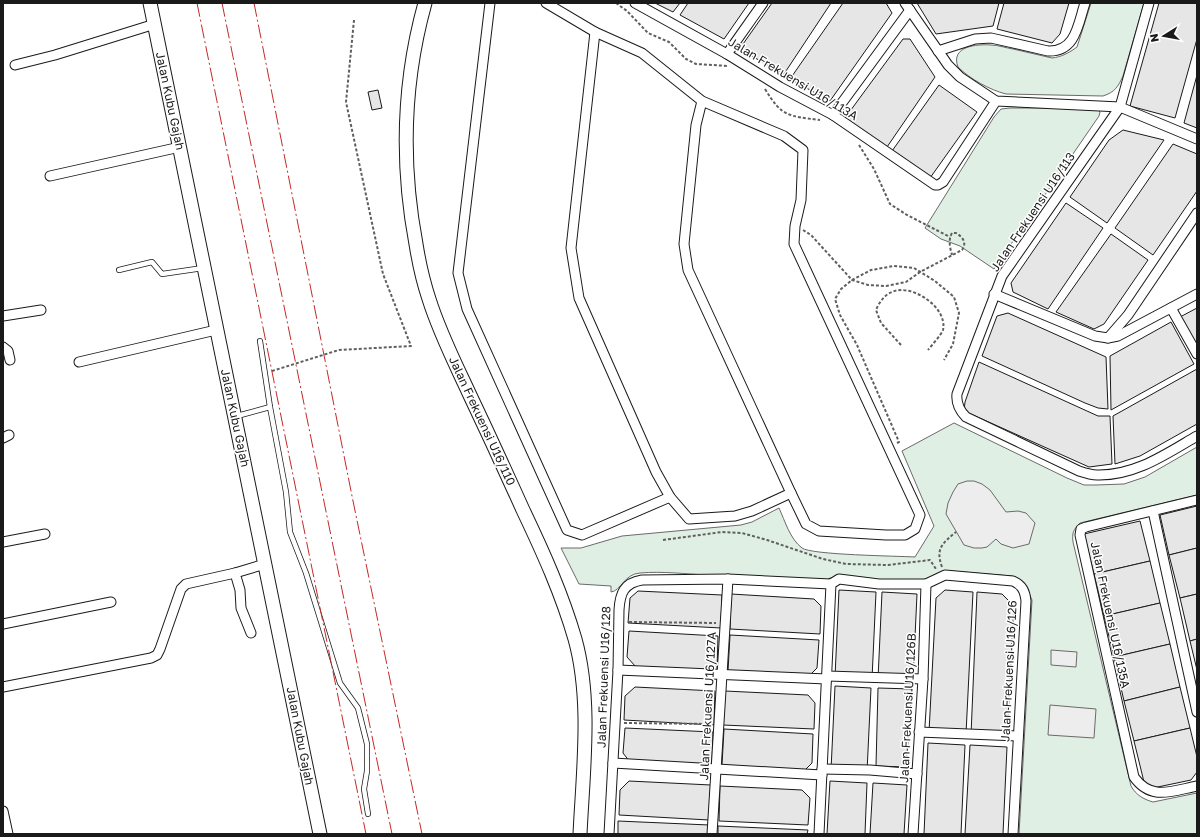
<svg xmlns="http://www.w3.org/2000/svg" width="1200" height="837" font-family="'Golos Text',sans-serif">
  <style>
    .green { fill: #e0efe3; stroke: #6a6a6a }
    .parking { fill: #ededed; stroke: #6a6a6a }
    .building { fill: #e6e6e6; stroke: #1a1a1a }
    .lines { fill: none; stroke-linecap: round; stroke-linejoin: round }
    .lane-casing { stroke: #1a1a1a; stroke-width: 6 }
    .street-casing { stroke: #1a1a1a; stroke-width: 11 }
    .secondary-casing { stroke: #1a1a1a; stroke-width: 15 }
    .path { stroke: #5f5f5f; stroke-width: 2; stroke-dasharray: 3 2; stroke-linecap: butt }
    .lane { stroke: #fff; stroke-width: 4.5 }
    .street { stroke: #fff; stroke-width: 9 }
    .secondary { stroke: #fff; stroke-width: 13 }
    .power { stroke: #c62828; stroke-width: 1; stroke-dasharray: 14 3 2 3; stroke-linecap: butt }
    .labels { text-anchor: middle; stroke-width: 3; stroke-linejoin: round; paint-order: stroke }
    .street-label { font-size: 12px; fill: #1a1a1a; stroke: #fff }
  </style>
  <rect width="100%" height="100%" fill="#fff"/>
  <!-- green -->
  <g class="green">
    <path d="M1091 3H1144L1123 76C1118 87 1115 92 1103 96L1006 94C990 90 970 79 958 67 950 46 977 44 991 45 998 45 1006 48 1013 49 1026 52 1039 55 1052 58 1061 57 1069 53 1077 47Z"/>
    <path d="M1010 108H1085L1097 109 1100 112 1099 116 994 269 960 246 941 239 925 228 994 117 1001 109Z"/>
    <path d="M954 423 1067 478 1084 485H1096L1124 484 1145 477 1197 447V495L1080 523C1073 530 1072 533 1073 542L1131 786C1136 795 1143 799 1153 802L1197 793V834H1019L1032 600C1027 589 1022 583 1012 576L950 571 926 584H875L830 578 825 581 817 582C781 579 744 577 707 575 686 574 662 571 640 573 624 574 621 591 611 592V586L579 584 561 548H581L622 536 741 525 752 522 779 508C785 521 790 539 802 548 811 555 898 556 915 557L934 526 902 451Z"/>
  </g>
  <!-- parking -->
  <g class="parking">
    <path d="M967 481H974L982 484 990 490 1006 512 1018 511 1026 513 1035 523 1029 544 1013 548 1001 544 996 539 987 547 982 548H974L964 545 946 514 948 503 953 492 958 484Z"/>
    <path d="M1051 650 1077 652 1076 667 1051 665Z"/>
    <path d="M1050 705 1096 709 1094 738 1048 735Z"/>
  </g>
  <!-- building -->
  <g class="building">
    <path d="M655 3H680L673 12Z"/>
    <path d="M688 3H749L724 39 680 15Z"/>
    <path d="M772 3H831L784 74 748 54 743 44Z"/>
    <path d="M843 3H886L892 13 830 101 790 79Z"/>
    <path d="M917 3H999L993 26 936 34Z"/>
    <path d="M1004 3H1069L1060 34 1052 43 997 29Z"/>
    <path d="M1159 3H1197V39L1175 118 1130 106Z"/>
    <path d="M903 39H910L935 77 887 147 845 118Z"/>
    <path d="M1197 75V128L1184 123Z"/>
    <path d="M939 85 977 112 930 178 892 151Z"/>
    <path d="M378 90 382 108 372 110 368 92Z"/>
    <path d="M1123 130 1164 140 1107 223 1070 197 1109 140Z"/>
    <path d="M1173 144 1197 154V191L1153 255 1115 228Z"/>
    <path d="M1066 203 1103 228 1048 309 1013 292 1011 283Z"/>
    <path d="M1111 234 1148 260 1104 324 1094 329 1056 312Z"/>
    <path d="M1197 308V348L1180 317Z"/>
    <path d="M1008 313 1106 357 1108 409 1098 408 1085 403 982 356 997 316Z"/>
    <path d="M1171 322 1194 364 1111 410 1110 356Z"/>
    <path d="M979 362 1098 416H1110L1112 464 1089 467 964 411 965 402Z"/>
    <path d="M1197 369V424L1140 456 1115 464 1113 416Z"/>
    <path d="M1197 506V548L1169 555 1160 515Z"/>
    <path d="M1140 521 1150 561 1094 574 1084 534Z"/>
    <path d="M1197 548V594L1180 598 1169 555Z"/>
    <path d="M1150 561 1160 603 1104 616 1094 574Z"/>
    <path d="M839 590 876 592 872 679 835 677Z"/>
    <path d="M945 590 973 592 966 734 929 732 936 598Z"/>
    <path d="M638 591 722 595 721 628 628 623 630 598Z"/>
    <path d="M882 592 917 594 913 680 878 679Z"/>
    <path d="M977 592 1002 594 1014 606 1007 736 971 735Z"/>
    <path d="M731 594 814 599 821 606 820 634 730 629Z"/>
    <path d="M1197 594V639L1190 641 1180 598Z"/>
    <path d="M1160 603 1170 644 1114 657 1104 616Z"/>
    <path d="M629 631 718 636 717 671 636 667 627 657Z"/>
    <path d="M730 635 819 640 817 668 810 675 728 671Z"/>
    <path d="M1197 639V670L1190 641Z"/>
    <path d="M1170 644 1180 687 1124 701 1114 657Z"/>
    <path d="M835 686 871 688 867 772 831 770Z"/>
    <path d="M635 687 715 691 714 725 624 720 625 696Z"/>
    <path d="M1180 687 1190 728 1134 741 1124 701Z"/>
    <path d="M878 688 912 689 906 767 876 766Z"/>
    <path d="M725 691 808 695 815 703 814 729 723 725Z"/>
    <path d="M625 728 713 732 712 766 630 762 623 753Z"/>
    <path d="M1190 728 1197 757V772L1191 780 1153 788 1144 782 1134 741Z"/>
    <path d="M724 729 813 734 812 763 805 770 722 765Z"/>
    <path d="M928 743 965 745 961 834H924Z"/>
    <path d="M970 745 1007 747 1003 834H965Z"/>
    <path d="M629 781 711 785 709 820 619 815 620 790Z"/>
    <path d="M830 781 867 783 865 834H827Z"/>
    <path d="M873 783 907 785 904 834H870Z"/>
    <path d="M720 786 802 790 810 798 808 825 719 821Z"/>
    <path d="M618 821 709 825V834H618Z"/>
    <path d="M718 826 808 830 807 834H718Z"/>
  </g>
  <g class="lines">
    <defs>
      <g id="lane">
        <path d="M119 270 152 262 162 274 203 268"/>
        <path d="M260 341 270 407"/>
        <path d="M237 416 270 407 286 492 290 532 306 573 340 683 358 708 367 744V771L364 789 368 814"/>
      </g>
      <g id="street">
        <path d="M490 3 458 273 467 309 567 530 582 535 670 497 689 519 735 516 752 511 791 493"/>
        <path d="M546 3 595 32 642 53 702 101 784 136 803 150 801 200 795 226 794 244 920 515 915 529 905 535H886L819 531 806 524 791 493 688 270 684 244 696 125 702 101"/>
        <path d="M635 3 727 54 780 87 833 115 935 185H938L943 182 996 101"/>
        <path d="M905 3 948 65 960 77 996 101 1120 107 1197 139"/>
        <path d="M1149 3 1120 107 1002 276 957 394C956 403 959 410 966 417L1079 471C1085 473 1091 475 1097 475 1135 476 1166 454 1197 436"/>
        <path d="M595 32 571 248 579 298 656 472 670 497"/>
        <path d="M938 51 975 39 991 38 1048 51C1076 52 1078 24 1085 3"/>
        <path d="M727 54 763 3"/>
        <path d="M15 65 55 55 155 24"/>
        <path d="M833 115 910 10"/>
        <path d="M50 176 180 147"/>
        <path d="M994 294 1095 336 1108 338 1118 336 1197 294"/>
        <path d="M1171 308 1197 354"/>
        <path d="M3 316 41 310"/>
        <path d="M1108 338 1128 315 1197 213"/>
        <path d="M3 347 8 351 10 360"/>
        <path d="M79 362 216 330"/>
        <path d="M3 438 9 435"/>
        <path d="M1197 500 1086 527 1081 529 1080 535 1134 777C1151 801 1172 791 1197 786"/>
        <path d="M1153 511 1197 712"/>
        <path d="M3 542 45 534"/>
        <path d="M3 624 111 602"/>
        <path d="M251 633 241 608 240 590 235 573 265 564"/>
        <path d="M618 670 827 679"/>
        <path d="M827 676 923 679"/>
        <path d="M3 687 151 658 157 655 160 649 181 589 186 584 235 573"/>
        <path d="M919 732 1018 736"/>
        <path d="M613 763 822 775"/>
        <path d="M822 769 870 770 917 774"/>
        <path d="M3 811 8 834"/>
        <path d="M609 834 618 670 619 610C620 593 624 583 642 580L728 579 831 584"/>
        <path d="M712 834 728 579"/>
        <path d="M819 834 831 584 839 579 879 584H926L945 575 1013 581C1022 585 1025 591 1026 601L1013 834"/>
        <path d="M913 834 923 679 926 584"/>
      </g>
      <g id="secondary">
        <path d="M150 3 320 834"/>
        <path d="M425 3C403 82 401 164 416 244 419 263 423 281 429 299 439 331 454 361 468 391 487 431 505 470 523 510 543 552 562 594 575 639 592 700 583 771 580 834"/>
      </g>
    </defs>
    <!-- lane casing -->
    <use href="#lane" class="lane-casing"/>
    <!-- street casing -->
    <use href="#street" class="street-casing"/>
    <!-- secondary casing -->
    <use href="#secondary" class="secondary-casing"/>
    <!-- path -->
    <g class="path">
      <path d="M616 3 627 11 648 33 669 42 686 59 696 64 728 66"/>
      <path d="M765 89C782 117 788 116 820 120"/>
      <path d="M859 145 874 169 890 204 907 215 950 237"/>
      <path d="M803 230 811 235 852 280 868 285 886 286 906 282 920 272 962 250C967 243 963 237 956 233H952C948 240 950 248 952 255"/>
      <path d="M901 345 881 323 876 310C879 303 884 295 892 292 911 283 948 307 943 330 941 335 932 345 928 350"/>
      <path d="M272 371 339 350 411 346 383 274 346 102 354 20"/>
      <path d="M897 443 899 442 857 345 840 315 835 299 841 289 852 280 871 270 894 266 914 268 935 281 954 297 959 313 953 344 944 360"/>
      <path d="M663 540 722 532 742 533 767 540 823 559 846 564 888 565 930 560 936 569"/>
      <path d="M942 567C935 548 943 543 956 532"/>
      <path d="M629 622 716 623"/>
      <path d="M624 723 710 724"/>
    </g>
    <!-- lane -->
    <use href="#lane" class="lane"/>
    <!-- street -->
    <use href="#street" class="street"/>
    <!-- secondary -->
    <use href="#secondary" class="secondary"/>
    <!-- power -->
    <g class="power">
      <path d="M197 3 366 834"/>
      <path d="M222 3 392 834"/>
      <path d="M254 3 353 501 422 834"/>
    </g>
  </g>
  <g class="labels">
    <!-- street labels -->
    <g class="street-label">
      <text transform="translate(793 79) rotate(31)" y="4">Jalan Frekuensi U16/113A</text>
      <text transform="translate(170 101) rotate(78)" y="4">Jalan Kubu Gajah</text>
      <text transform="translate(1033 212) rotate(-56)" y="4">Jalan Frekuensi U16/113</text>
      <text transform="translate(235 418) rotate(78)" y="4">Jalan Kubu Gajah</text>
      <text transform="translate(482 421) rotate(65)" y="4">Jalan Frekuensi U16/110</text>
      <text transform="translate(1110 615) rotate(78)" y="4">Jalan Frekuensi U16/135A</text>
      <text transform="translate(1009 671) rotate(-87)" y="4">Jalan Frekuensi U16/126</text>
      <text transform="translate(604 677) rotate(-88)" y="4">Jalan Frekuensi U16/128</text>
      <text transform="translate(708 706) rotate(-87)" y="4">Jalan Frekuensi U16/127A</text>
      <text transform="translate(908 708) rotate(-87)" y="4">Jalan Frekuensi U16/126B</text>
      <text transform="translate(300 736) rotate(79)" y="4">Jalan Kubu Gajah</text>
    </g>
  </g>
  <!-- border -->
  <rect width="1200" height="837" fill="none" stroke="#1a1a1a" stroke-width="8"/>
  <!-- north arrow -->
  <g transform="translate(1164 36) rotate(259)" stroke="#ffffff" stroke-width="3" paint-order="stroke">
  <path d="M0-3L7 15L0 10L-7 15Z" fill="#1a1a1a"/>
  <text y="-6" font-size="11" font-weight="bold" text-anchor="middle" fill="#1a1a1a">N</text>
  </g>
</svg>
